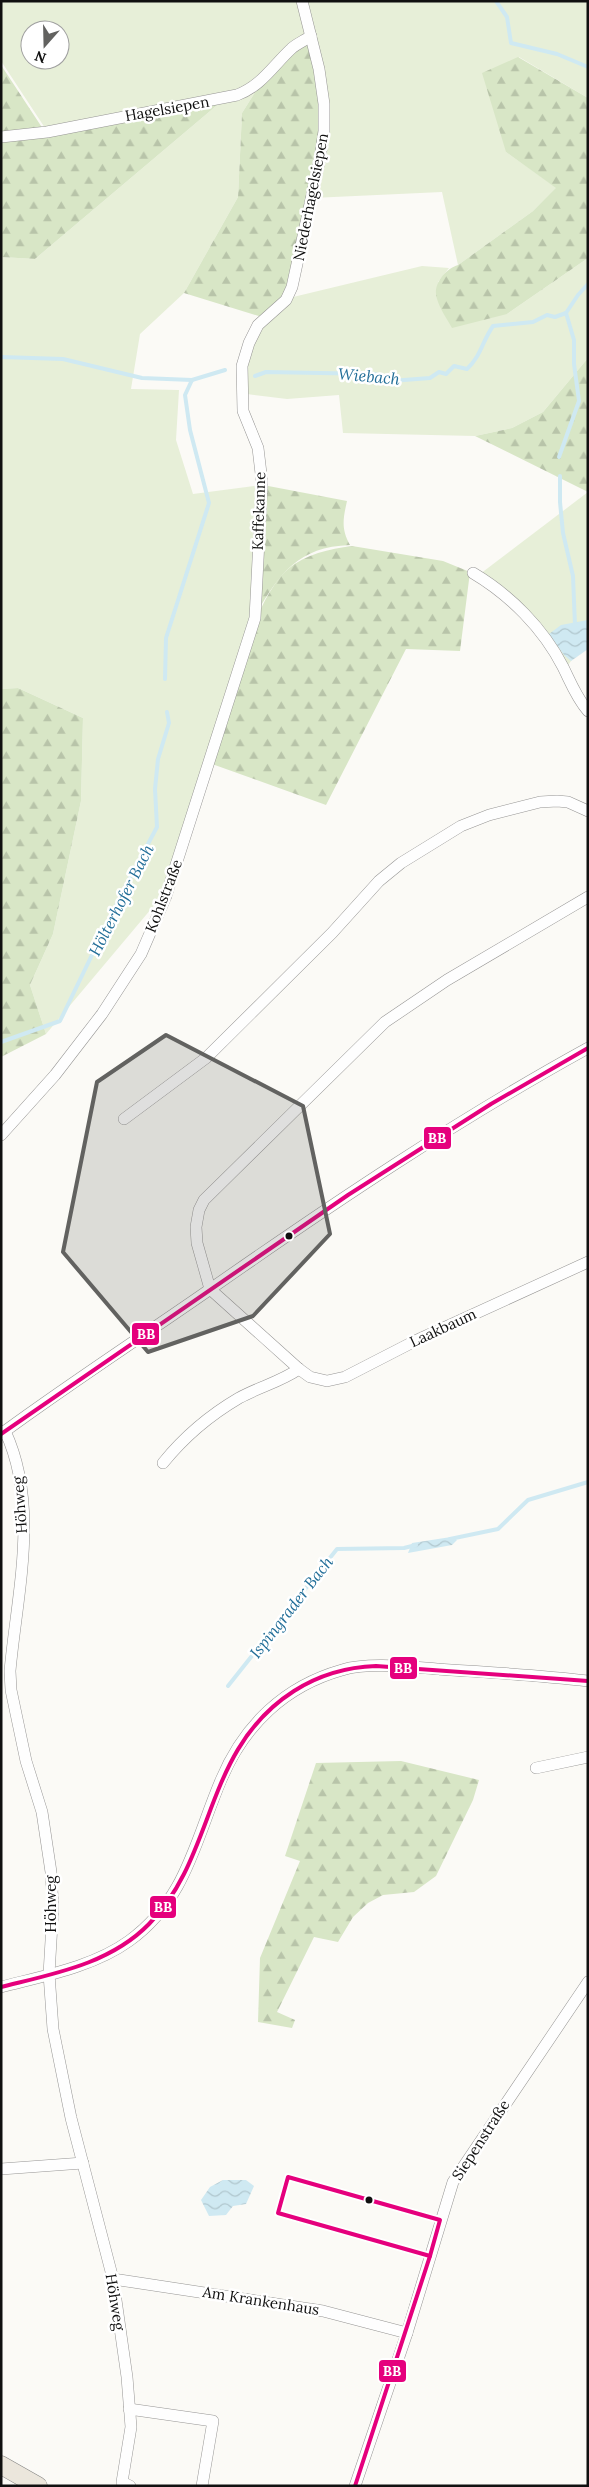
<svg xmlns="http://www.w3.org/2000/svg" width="589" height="2487" font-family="Lora,serif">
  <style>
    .grass { fill: #e7efd8; fill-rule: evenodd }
    .forest { fill: url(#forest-firs) }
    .water { fill: url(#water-waves) }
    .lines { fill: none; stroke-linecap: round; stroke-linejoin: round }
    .stream { stroke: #cfe9f2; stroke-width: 4 }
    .minor-casing { stroke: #969594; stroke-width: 12 }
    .primary-casing { stroke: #838381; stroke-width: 19 }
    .minor { stroke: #fefefe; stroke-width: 11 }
    .primary { stroke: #ebe6dc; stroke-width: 18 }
    .bus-1-casing { stroke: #fff; stroke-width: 8 }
    .bus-1 { stroke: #e5007d; stroke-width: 4 }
    .marked { fill: #626260; fill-opacity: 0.2; stroke: #626260; stroke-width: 4; stroke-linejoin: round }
    .bus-dot { fill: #101010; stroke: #fff; stroke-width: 2 }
    .labels { text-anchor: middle; stroke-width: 5; stroke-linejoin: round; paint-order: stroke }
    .street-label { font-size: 15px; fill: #101010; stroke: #fff }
    .water-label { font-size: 16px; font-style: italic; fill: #226e98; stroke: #fff }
    .line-badge { stroke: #fff; stroke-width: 2 }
    .badge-label { font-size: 14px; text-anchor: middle; font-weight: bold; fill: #fff }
  </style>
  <defs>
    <pattern id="forest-firs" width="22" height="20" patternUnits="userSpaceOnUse" patternTransform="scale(1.25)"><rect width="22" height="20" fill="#d8e6c6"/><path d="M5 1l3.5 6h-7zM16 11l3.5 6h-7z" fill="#b8c4a9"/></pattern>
    <pattern id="water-waves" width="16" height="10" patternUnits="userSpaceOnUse" patternTransform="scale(1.25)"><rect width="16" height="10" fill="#cfe9f2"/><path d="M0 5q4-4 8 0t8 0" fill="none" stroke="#b1c7ce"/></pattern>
  </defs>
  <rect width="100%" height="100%" fill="#fbfaf6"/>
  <!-- grass -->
  <g class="grass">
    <path d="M1 1H300L309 35 249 88 47 131 1 61ZM30 30H60V60H30Z"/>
    <path d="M305 1H588V98L519 57 506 152 557 188 533 211 458 265 442 192 312 198Z"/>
    <path d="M259 86 242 113 238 197 184 293 140 334 131 389 179 390 176 440 193 494 261 485 253 618 162 896 46 1034 30 985 53 934 81 801 83 718 18 688 1 689V257L35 259 222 101Z"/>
    <path d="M588 258V358L543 412 512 428 475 436 343 433 339 395 287 399 247 394 242 377 260 325 289 298 422 266 449 268 438 282 507 314Z"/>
    <path d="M588 492V639L568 665 480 574Z"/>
  </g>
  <!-- forest -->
  <g class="forest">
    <path d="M310 40 322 131 285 298 262 317 184 293 238 197 242 113 259 86 276 67Z"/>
    <path d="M518 57 588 98V258L507 314 452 328C447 319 440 309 437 299 432 285 445 269 458 265L533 211 556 188 506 152 482 73Z"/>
    <path d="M1 65 45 132 222 101 35 259 1 257Z"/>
    <path d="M588 358V492L475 436 512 428 543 412Z"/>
    <path d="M263 485 347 501C343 519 341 529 350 545 298 547 280 573 256 614Z"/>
    <path d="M352 546 443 561 470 572 460 651 406 649 326 805 212 764C227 712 249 604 288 569 306 554 329 549 352 546Z"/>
    <path d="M18 688 83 718 81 801 53 934 30 985 46 1034 1 1057V689Z"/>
    <path d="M401 1761 479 1780 473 1800 436 1876 414 1892 383 1895 368 1903 353 1917 338 1942 314 1937 277 2012 295 2020 292 2028 258 2022 260 1958 300 1861 285 1856 316 1763Z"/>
  </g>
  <!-- water -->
  <g class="water">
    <path d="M588 620V649L571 661 564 655 549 634 561 625Z"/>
    <path d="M451 1537 457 1540 452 1545 408 1553 412 1543Z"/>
    <path d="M223 2180H246L254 2186 246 2204 233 2206 226 2215 209 2216 201 2200 210 2187Z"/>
  </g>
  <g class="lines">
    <!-- stream -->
    <g class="stream">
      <path d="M496 1 507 17 511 43 557 54 588 67"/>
      <path d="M1 357 63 359 142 378 192 380 225 370"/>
      <path d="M255 376 266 372 375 374 391 381 430 378 439 372 446 374 454 366 467 369C481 356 482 342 493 326L533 322 547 315 555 317 566 313 578 295 588 284"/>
      <path d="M559 457 579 401 574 364V340L566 313"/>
      <path d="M560 476V502L563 533 573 576 575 626"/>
      <path d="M165 679 166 638 209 503 190 430 185 395 192 380"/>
      <path d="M1 1042 60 1021 122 893 157 827 155 789 158 759 169 723 167 712"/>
      <path d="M450 1539 498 1529 528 1500 588 1482"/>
      <path d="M228 1686 337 1549 404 1548 416 1545"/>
    </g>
    <defs>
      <g id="minor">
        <path d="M1 137 47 132 237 95C261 86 272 67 291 49 296 44 304 41 311 36"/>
        <path d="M473 573C510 595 543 628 563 667 571 683 576 697 588 711"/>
        <path d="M588 897 447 980 385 1022 204 1200 199 1210 196 1227 197 1243 210 1289 299 1369 310 1377 327 1381 345 1377 415 1341 588 1262"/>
        <path d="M124 1119 206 1058 332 933 379 881 401 863 461 826 489 815 540 802 557 801 568 802 588 811"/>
        <path d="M1 1135 55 1075 102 1014 141 954 166 896 255 618 262 482 258 448 243 411 242 366 249 343 258 325 286 300 292 287 320 158 324 131V104L319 69 302 1"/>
        <path d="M5 1431C40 1506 17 1593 10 1671L11 1690 26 1761 42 1812 51 1872 53 1907 49 1974 53 2029 71 2118 113 2279 127 2377 131 2427 122 2482 130 2486"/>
        <path d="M1 1434C69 1384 140 1338 209 1290 332 1204 457 1120 588 1048"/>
        <path d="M163 1463C184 1437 210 1415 239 1398 259 1387 280 1382 299 1369"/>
        <path d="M536 1768 588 1757"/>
        <path d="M1 1987C43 1976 93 1967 129 1941 186 1900 195 1841 221 1780 244 1725 285 1686 342 1670 368 1662 410 1667 437 1669 487 1672 538 1675 588 1681"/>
        <path d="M1 2169 83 2163"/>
        <path d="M113 2279 323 2311 407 2333"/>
        <path d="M129 2409 213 2421 202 2486"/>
        <path d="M355 2486 407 2333 453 2182 588 1982"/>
      </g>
      <path id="primary" d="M1 2465 38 2486"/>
    </defs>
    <!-- minor casing -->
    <use href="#minor" class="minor-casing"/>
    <!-- primary casing -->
    <use href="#primary" class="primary-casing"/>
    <!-- minor -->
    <use href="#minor" class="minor"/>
    <!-- primary -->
    <use href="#primary" class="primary"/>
    <defs>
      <g id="bus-1">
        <path d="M1 1434 348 1195 491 1104 588 1048"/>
        <path d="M1 1987C53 1974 110 1964 149 1924 217 1855 203 1749 294 1691 319 1675 347 1667 376 1666L588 1681"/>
        <path d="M288 2177 440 2220 430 2256 278 2213Z"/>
        <path d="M355 2486 430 2256"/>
      </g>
    </defs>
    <!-- bus-1 casing -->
    <use href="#bus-1" class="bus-1-casing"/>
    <!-- bus-1 -->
    <use href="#bus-1" class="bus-1"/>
  </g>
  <!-- marked area -->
  <path class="marked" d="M166 1035 303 1106 330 1234 253 1316 148 1352 63 1252 97 1082Z"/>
  <!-- markers -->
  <g class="bus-dot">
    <circle cx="289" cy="1236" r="4.5"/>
    <circle cx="369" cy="2200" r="4.5"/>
  </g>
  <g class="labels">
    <!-- street labels -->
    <g class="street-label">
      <text transform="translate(167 109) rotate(-10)" y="5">Hagelsiepen</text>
      <text transform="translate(311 197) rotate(-79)" y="5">Niederhagelsiepen</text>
      <text transform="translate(259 511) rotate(-88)" y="5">Kaffekanne</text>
      <text transform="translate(164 896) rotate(-69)" y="5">Kohlstraße</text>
      <text transform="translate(443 1328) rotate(-25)" y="5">Laakbaum</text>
      <text transform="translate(20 1505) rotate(-94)" y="5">Höhweg</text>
      <text transform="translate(51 1904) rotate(-90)" y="5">Höhweg</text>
      <text transform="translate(481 2140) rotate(-57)" y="5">Siepenstraße</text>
      <text transform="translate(261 2301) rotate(9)" y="5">Am Krankenhaus</text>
      <text transform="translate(115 2302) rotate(81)" y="5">Höhweg</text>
    </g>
    <!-- water labels -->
    <g class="water-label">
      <text transform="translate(369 376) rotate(5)" y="6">Wiebach</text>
      <text transform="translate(121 900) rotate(-63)" y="6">Hölterhofer Bach</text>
      <text transform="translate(291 1607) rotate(-52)" y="6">Ispingrader Bach</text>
    </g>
  </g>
  <g class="line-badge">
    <rect x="423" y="1126" width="29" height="24" rx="5" fill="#e5007d"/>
    <rect x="131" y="1322" width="29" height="24" rx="5" fill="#e5007d"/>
    <rect x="389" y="1656" width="29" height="24" rx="5" fill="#e5007d"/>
    <rect x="149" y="1895" width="28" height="24" rx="5" fill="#e5007d"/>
    <rect x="378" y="2359" width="29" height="24" rx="5" fill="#e5007d"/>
  </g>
  <g class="badge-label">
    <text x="437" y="1143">BB</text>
    <text x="146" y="1339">BB</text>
    <text x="403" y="1673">BB</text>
    <text x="163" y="1912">BB</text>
    <text x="392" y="2376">BB</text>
  </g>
  <!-- border -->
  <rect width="589" height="2487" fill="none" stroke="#101010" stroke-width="5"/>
  <!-- north arrow -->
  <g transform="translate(45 45) rotate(200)"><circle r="24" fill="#ffffff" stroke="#9f9f9f"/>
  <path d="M0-4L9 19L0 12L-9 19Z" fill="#626260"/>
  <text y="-8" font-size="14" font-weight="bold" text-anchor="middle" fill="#101010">N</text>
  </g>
</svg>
